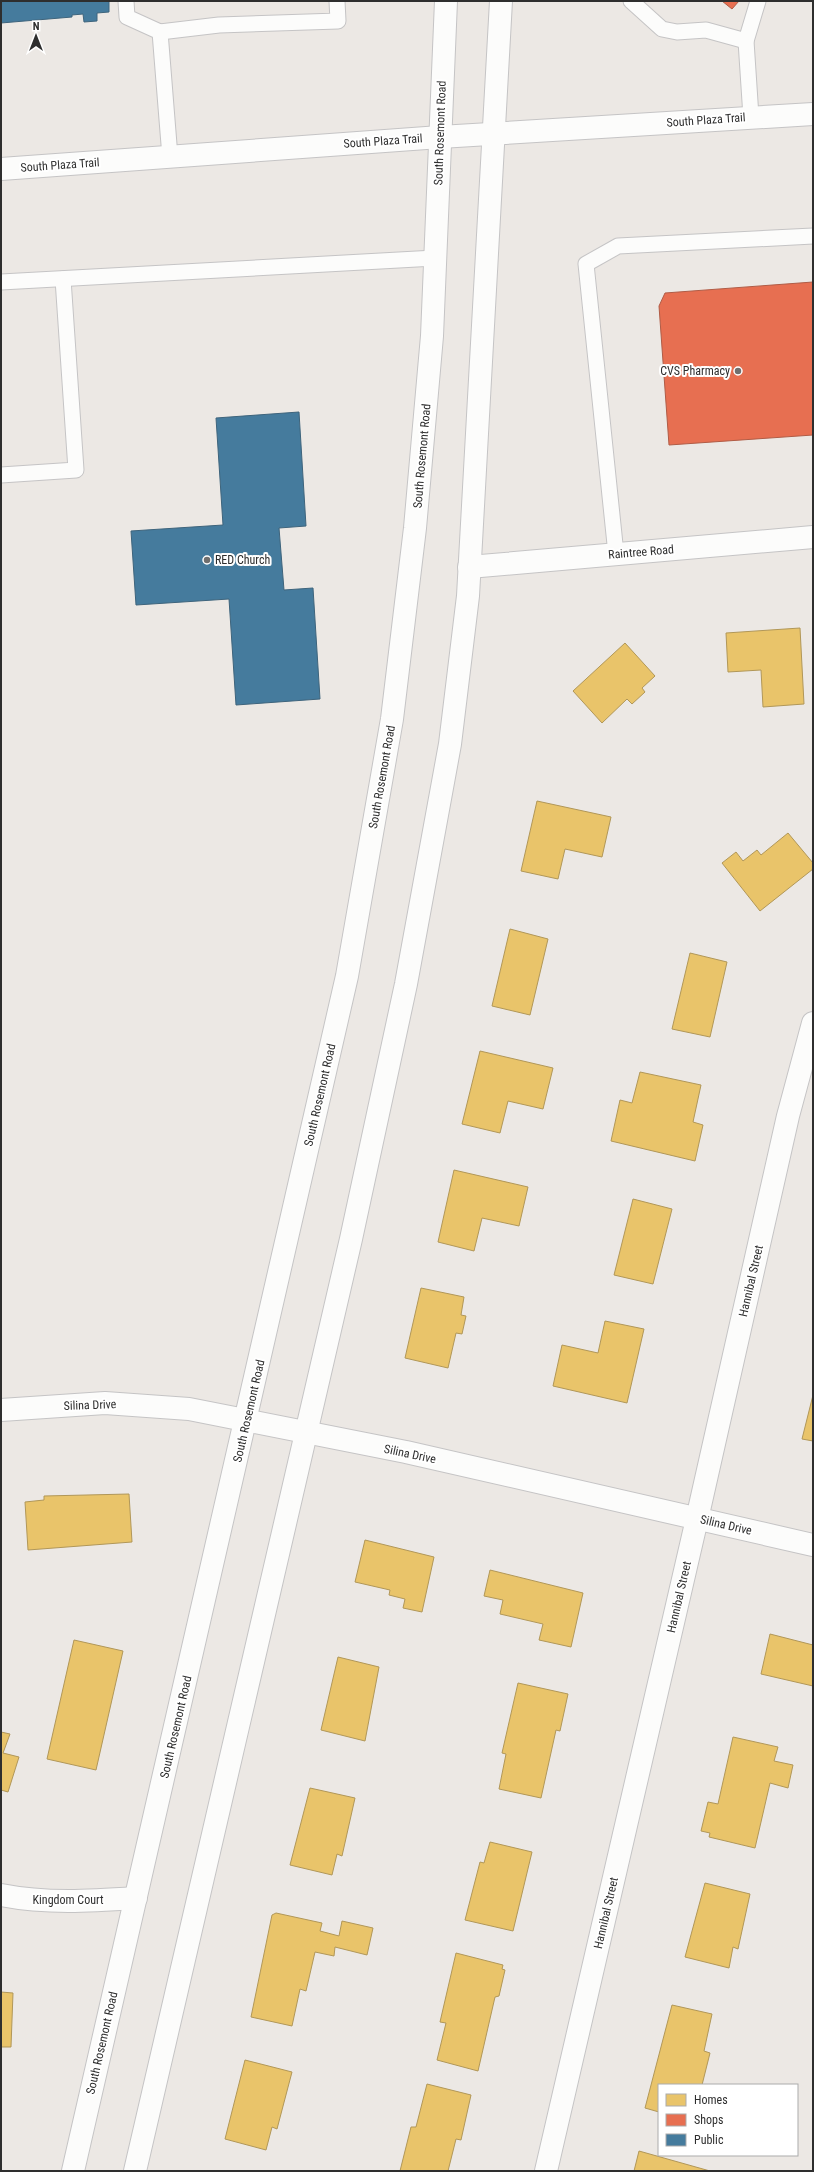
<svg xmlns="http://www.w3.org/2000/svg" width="814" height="2172" font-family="'Roboto Condensed',sans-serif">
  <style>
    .homes { fill: #e9c46a; stroke: #b19758 }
    .shops { fill: #e76f51; stroke: #b05c46 }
    .public { fill: #457b9d; stroke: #3e647c }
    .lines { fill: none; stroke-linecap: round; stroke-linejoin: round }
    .service-casing { stroke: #c5c4c5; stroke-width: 17 }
    .minor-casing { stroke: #c5c4c5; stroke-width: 24 }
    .tertiary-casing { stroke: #c5c4c5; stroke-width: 24 }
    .secondary-casing { stroke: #c5c4c5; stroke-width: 24 }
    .service { stroke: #fcfcfb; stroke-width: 15 }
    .minor { stroke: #fcfcfb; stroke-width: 22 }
    .tertiary { stroke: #fcfcfb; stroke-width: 22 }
    .secondary { stroke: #fcfcfb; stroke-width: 22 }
    .poi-dot { fill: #706f6e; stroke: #fff; stroke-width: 1.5 }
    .labels { text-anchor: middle; stroke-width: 4; stroke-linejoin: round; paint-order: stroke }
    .street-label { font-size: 12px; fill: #2e2e2e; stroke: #fff }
    .poi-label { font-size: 12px; fill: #2e2e2e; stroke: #fff; text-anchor: end }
  </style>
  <rect width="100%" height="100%" fill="#ece8e4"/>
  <!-- homes -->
  <g class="homes">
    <path d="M800 628 804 704 763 707 761 670 728 672 726 633Z"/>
    <path d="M625 643 655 676 642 688 645 692 632 704 627 699 602 723 573 691Z"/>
    <path d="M537 801 611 817 602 857 565 849 558 879 521 871Z"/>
    <path d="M788 833 813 863V869L760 911 722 863 736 852 743 861 757 850 761 855Z"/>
    <path d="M510 929 548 939 530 1015 492 1006Z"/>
    <path d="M690 953 727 962 710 1037 672 1029Z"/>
    <path d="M480 1051 553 1068 543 1109 508 1101 500 1133 462 1124Z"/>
    <path d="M640 1072 701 1085 693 1122 703 1125 695 1161 611 1141 620 1100 632 1103Z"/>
    <path d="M454 1170 528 1187 519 1226 482 1218 474 1251 438 1242Z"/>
    <path d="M633 1199 672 1209 653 1284 614 1275Z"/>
    <path d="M421 1288 464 1297 461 1315 466 1316 462 1334 456 1333 448 1368 405 1358Z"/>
    <path d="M605 1321 644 1329 627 1403 553 1386 562 1345 598 1353Z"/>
    <path d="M813 1395V1441L802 1439Z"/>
    <path d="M129 1494 132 1542 28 1550 25 1502 44 1500V1496Z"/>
    <path d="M365 1540 434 1557 422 1612 403 1608 405 1599 389 1595 390 1590 355 1582Z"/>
    <path d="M490 1570 583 1593 571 1647 539 1640 543 1624 500 1614 503 1600 484 1596Z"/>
    <path d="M770 1634 813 1645V1686L761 1674Z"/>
    <path d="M74 1640 123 1651 96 1770 47 1759Z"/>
    <path d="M338 1657 379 1667 365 1741 321 1730Z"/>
    <path d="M518 1683 568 1694 560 1731 556 1730 541 1798 499 1789 506 1754 502 1753Z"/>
    <path d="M1 1732 10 1734 3 1753 19 1757 8 1792 1 1790Z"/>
    <path d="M733 1737 778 1747 774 1761 793 1765 788 1788 770 1783 755 1848 709 1837 710 1833 701 1831 708 1802 718 1804Z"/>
    <path d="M310 1788 355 1798 342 1856 337 1854 332 1875 290 1865Z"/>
    <path d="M490 1842 532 1852 513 1931 465 1920 480 1862 484 1863Z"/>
    <path d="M705 1883 750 1894 738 1949 733 1947 729 1968 685 1957Z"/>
    <path d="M276 1913 322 1923 320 1931 339 1936 342 1921 373 1928 367 1955 335 1947 334 1956 315 1952 306 1991 300 1989 292 2026 251 2017 272 1915Z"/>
    <path d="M456 1953 503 1965 502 1969 505 1970 499 1996 495 1997 478 2071 437 2060 446 2023 440 2022Z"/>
    <path d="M1 1992 13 1993 11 2047H1Z"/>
    <path d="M672 2005 712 2014 704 2051 710 2053 702 2085H659V2112L645 2108Z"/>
    <path d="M245 2060 292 2072 277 2129 272 2127 266 2150 225 2139Z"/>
    <path d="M427 2084 471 2095 461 2140 456 2139 448 2171H400L411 2127H416Z"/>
    <path d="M639 2151 710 2171H634Z"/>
  </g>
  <!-- shops -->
  <g class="shops">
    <path d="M722 1H739L732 9Z"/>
    <path d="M813 282V435L669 445 659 306 665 293Z"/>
  </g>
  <!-- public -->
  <g class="public">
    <path d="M1 1H109V12L97 13V21L84 22 83 14 72 15V17L1 23Z"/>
    <path d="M299 412 306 526 279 528 284 590 313 588 320 699 236 705 229 599 136 605 131 531 223 525 216 418Z"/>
  </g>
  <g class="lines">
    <defs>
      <g id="service">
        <path d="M126 1 127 17 160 32 170 157"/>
        <path d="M631 1 662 29 677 32 706 30 746 41"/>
        <path d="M160 32 219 25 338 21 337 1"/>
        <path d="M751 117 746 41 758 1"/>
        <path d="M1 282 435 258"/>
        <path d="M1 475 76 470 63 279"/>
        <path d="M616 554 586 264 618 246 813 236"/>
      </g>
      <g id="minor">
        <path d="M469 567 813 537"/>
        <path d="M1 1895C46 1904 91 1901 136 1898"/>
        <path d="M546 2171 697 1519 788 1116 813 1023"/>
      </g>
      <path id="tertiary" d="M1 1410 105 1403 189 1409 406 1452 813 1545"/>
      <g id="secondary">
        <path d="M1 169 440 137 813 114"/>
        <path d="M73 2171 347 976 392 719 415 528 432 336 446 1"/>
        <path d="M135 2171 351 1239 406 984 450 744 468 596 501 1"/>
      </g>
    </defs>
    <!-- service casing -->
    <use href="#service" class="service-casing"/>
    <!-- minor casing -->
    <use href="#minor" class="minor-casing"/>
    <!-- tertiary casing -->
    <use href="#tertiary" class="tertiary-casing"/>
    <!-- secondary casing -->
    <use href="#secondary" class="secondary-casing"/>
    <!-- service -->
    <use href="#service" class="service"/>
    <!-- minor -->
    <use href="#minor" class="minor"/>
    <!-- tertiary -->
    <use href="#tertiary" class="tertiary"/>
    <!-- secondary -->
    <use href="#secondary" class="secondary"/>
  </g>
  <!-- markers -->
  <g class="poi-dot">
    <circle cx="738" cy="371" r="4"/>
    <circle cx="207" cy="560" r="4"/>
  </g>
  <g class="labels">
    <!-- street labels -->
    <g class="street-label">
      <text transform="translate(706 120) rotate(-4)" y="4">South Plaza Trail</text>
      <text transform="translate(440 133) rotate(-88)" y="4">South Rosemont Road</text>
      <text transform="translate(383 141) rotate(-4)" y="4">South Plaza Trail</text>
      <text transform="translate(60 165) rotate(-4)" y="4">South Plaza Trail</text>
      <text transform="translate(422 456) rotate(-85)" y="4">South Rosemont Road</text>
      <text transform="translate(641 552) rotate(-5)" y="4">Raintree Road</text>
      <text transform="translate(382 777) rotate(-80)" y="4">South Rosemont Road</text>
      <text transform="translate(320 1095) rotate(-77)" y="4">South Rosemont Road</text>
      <text transform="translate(751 1281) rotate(-77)" y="4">Hannibal Street</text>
      <text transform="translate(90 1405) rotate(-2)" y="4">Silina Drive</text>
      <text transform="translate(249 1411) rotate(-77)" y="4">South Rosemont Road</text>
      <text transform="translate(410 1454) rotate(12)" y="4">Silina Drive</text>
      <text transform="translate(726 1525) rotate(13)" y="4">Silina Drive</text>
      <text transform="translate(679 1597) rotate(-77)" y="4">Hannibal Street</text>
      <text transform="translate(176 1727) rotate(-77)" y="4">South Rosemont Road</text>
      <text x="68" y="1904">Kingdom Court</text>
      <text transform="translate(606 1913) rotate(-77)" y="4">Hannibal Street</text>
      <text transform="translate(102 2043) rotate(-77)" y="4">South Rosemont Road</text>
    </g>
    <!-- poi labels -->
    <g class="poi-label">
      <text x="730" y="375">CVS Pharmacy</text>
      <text x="215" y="564" text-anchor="start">RED Church</text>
    </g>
  </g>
  <!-- border -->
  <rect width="814" height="2172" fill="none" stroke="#2e2e2e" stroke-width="4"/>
  <!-- legend -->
  <rect x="658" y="2084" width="140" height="72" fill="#ffffff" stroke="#ababab"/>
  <rect x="666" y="2094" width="20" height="12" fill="#e9c46a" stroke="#ababab"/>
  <text x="694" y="2104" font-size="12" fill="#2e2e2e">Homes</text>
  <rect x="666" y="2114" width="20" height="12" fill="#e76f51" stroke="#ababab"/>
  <text x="694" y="2124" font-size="12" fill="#2e2e2e">Shops</text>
  <rect x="666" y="2134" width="20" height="12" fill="#457b9d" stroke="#ababab"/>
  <text x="694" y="2144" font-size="12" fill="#2e2e2e">Public</text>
  <!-- north arrow -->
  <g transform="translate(36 36)" stroke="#ffffff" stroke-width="3" paint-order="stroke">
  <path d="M0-3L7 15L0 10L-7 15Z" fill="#2e2e2e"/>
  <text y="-6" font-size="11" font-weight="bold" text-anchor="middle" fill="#2e2e2e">N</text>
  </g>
</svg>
